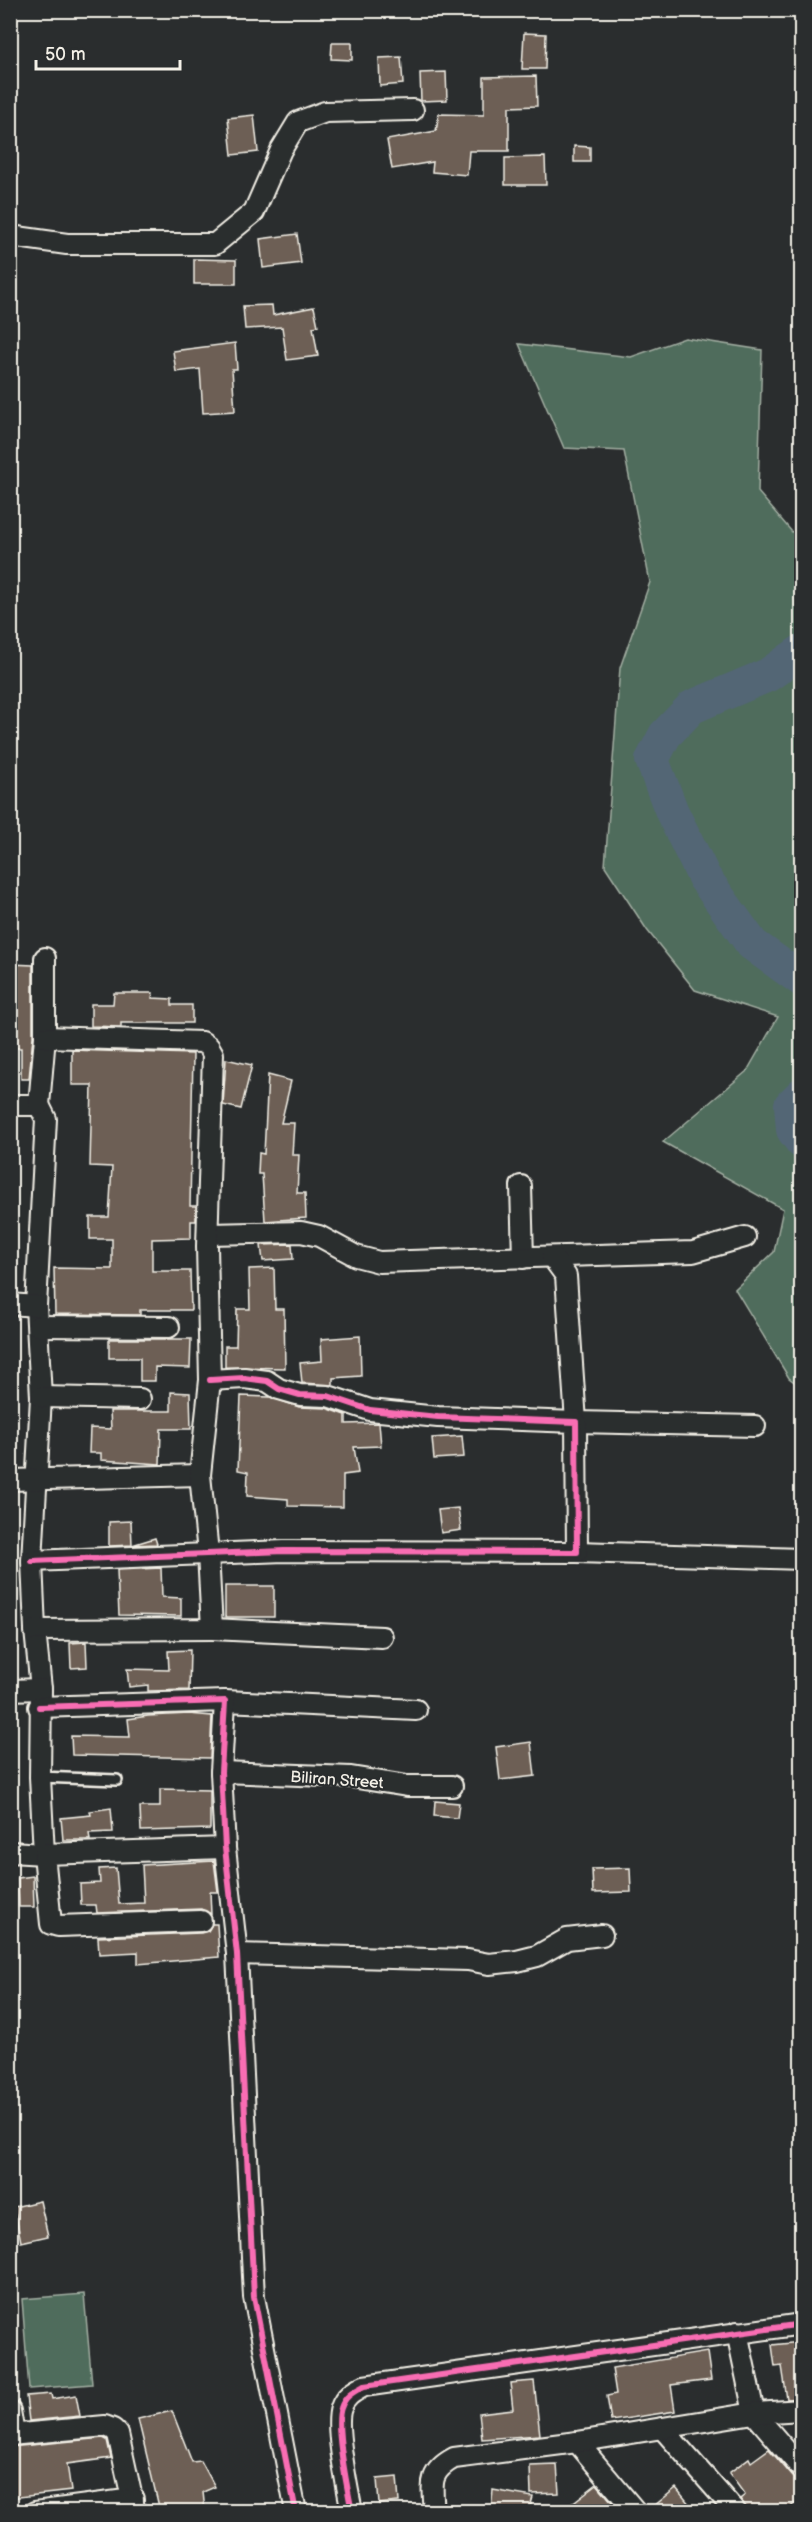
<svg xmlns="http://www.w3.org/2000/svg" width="812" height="2522" font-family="'Balsamiq Sans',sans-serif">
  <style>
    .green { fill: #506c5c; stroke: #a2aea2; stroke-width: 1.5 }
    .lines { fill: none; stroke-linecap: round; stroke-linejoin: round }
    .river { stroke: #526675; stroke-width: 34 }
    .building { fill: #6d5f54; stroke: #f4f1e8; stroke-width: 1.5 }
    .service-casing { stroke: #f4f1e8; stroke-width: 14 }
    .minor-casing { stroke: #f4f1e8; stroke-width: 24 }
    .service { stroke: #2a2d2e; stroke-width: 9 }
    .minor { stroke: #2a2d2e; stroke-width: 20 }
    .cycleway-casing { stroke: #2a2d2e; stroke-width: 10 }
    .cycleway { stroke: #f96db3; stroke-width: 6 }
    .labels { text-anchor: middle; stroke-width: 4.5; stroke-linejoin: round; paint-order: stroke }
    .street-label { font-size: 16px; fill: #f4f1e8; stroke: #2a2d2e }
  </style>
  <rect width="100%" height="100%" fill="#2a2d2e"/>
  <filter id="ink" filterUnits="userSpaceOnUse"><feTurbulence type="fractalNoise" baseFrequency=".0167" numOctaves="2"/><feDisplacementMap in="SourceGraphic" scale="12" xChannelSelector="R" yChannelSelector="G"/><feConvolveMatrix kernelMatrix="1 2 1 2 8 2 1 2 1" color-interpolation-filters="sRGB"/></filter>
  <g filter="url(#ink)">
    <!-- green -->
    <g class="green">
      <path d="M685 338 762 350 758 492 792 532 801 525 802 759 796 771 802 785 801 1387 789 1378 735 1289 774 1252 783 1209 663 1142 747 1071 778 1017 695 990 647 930 605 866 620 668 650 582 624 451 564 448 519 344 631 357Z"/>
      <path d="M84 2294 92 2384 29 2389 22 2299Z"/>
    </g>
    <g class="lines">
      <!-- river -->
      <g class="river">
        <path d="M802 651 768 675 692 707 665 735 652 760 672 812 704 877 752 944 802 980"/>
        <path d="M802 1094 791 1105 793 1130 802 1142"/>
      </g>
    </g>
    <!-- building -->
    <g class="building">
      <path d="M524 33 546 34 545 69H522Z"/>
      <path d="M332 43H352V60L331 59Z"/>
      <path d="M401 57 403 84 380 86 379 58Z"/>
      <path d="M446 72 447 100 421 101 420 73Z"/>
      <path d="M536 76 537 106 509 107V151H469L467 175 432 172 433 162 392 169 387 140 436 131 439 114 484 115V77Z"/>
      <path d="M254 115 258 152 232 155 228 118Z"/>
      <path d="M574 146 590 147V162H574Z"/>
      <path d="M545 157 546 185H505V158Z"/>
      <path d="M297 234 301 263 263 268 260 239Z"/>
      <path d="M194 259 236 260V284H194Z"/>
      <path d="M272 305 273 315 314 307 318 326 313 327 318 356 287 360 282 327 245 329 243 306Z"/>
      <path d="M235 343 237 369H232L235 411 203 413 200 369 176 372 173 351Z"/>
      <path d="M10 964 33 965V1036L29 1079H21V1048H10Z"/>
      <path d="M114 993H153L152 998 172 999V1005H192V1023H121V1027L91 1026V1004H113Z"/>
      <path d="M72 1050 193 1054 190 1206H196V1221H191V1238L152 1239V1271H190L191 1310H140V1315L55 1314 54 1268 112 1269V1239H90V1217H109L112 1167 90 1166 92 1085H72Z"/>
      <path d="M226 1059 252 1065 241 1109 223 1105Z"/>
      <path d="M268 1075 291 1081 281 1123H294L292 1155H299L297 1193H305L306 1218 265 1221 262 1174H258L259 1153 264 1154Z"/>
      <path d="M292 1244 293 1259 263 1261 261 1245Z"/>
      <path d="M274 1268 275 1309H284L285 1368 225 1367V1346H236L237 1309H250L249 1269Z"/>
      <path d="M360 1336 361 1376 333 1378V1385L302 1383 300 1363 322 1361 321 1339Z"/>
      <path d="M109 1339H191L190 1368 155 1367V1381H140V1358H109Z"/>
      <path d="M171 1392 190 1393 191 1429H161L160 1464 101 1460V1453H89L90 1428 111 1429 110 1411H171Z"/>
      <path d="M241 1396 270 1397 299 1407 326 1408 346 1415V1424L379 1423 381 1446 354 1447 358 1473 343 1475V1507L288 1506V1499L247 1496 248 1472 238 1470Z"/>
      <path d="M462 1436 464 1457 434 1459 432 1438Z"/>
      <path d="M458 1508 461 1530 441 1533 438 1510Z"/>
      <path d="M131 1521 132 1545 155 1538 157 1544 109 1546V1522Z"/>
      <path d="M161 1568 162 1597 181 1598V1616L119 1615 117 1570Z"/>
      <rect x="225" y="1586" width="49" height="31"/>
      <path d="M86 1642 87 1667 71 1668 70 1643Z"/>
      <path d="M190 1650 189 1690 148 1691V1685L129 1687 127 1669 169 1670 168 1651Z"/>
      <path d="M189 1714 212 1716 210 1758 72 1755 71 1736 130 1737 128 1719 148 1716Z"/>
      <path d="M531 1742 535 1776 500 1780 496 1747Z"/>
      <path d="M160 1789 210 1790V1829L141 1831 140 1807H160Z"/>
      <path d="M435 1801 459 1803 457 1818 434 1816Z"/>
      <path d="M111 1808 113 1832 89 1833 90 1840H63L61 1818 91 1815 90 1811Z"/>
      <path d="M214 1861 218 1892H210L211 1914 201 1909 97 1913 96 1905H81L80 1884 100 1883 99 1869 116 1868 119 1904 144 1903 142 1865Z"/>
      <path d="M630 1868 631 1892 593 1893 592 1869Z"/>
      <path d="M33 1876 34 1907H19L18 1878Z"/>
      <path d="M212 1924H217L219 1957 138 1964V1952L99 1954 98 1937 201 1933 208 1931Z"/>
      <path d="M40 2201 48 2236 21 2242 14 2207Z"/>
      <path d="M801 2342V2398L787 2399 782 2366 775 2367 772 2345Z"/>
      <path d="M707 2352 711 2380 671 2385 675 2411 611 2421 607 2396 616 2394 612 2368Z"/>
      <path d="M534 2381 540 2435 482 2439 479 2413 513 2409 510 2383Z"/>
      <path d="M51 2394 52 2399 76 2395 80 2416 29 2421 26 2396Z"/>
      <path d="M172 2411 192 2462 201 2461 215 2487 203 2492 205 2511H160L138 2419Z"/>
      <path d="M103 2438 107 2440 111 2458 67 2464 71 2491 10 2498V2447Z"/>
      <path d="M769 2449 793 2477 801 2481V2498L786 2511H748L740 2499 745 2495 729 2473 749 2458 751 2462Z"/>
      <path d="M557 2465 559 2493 531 2494 530 2466Z"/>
      <path d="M397 2477 399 2502 379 2504 377 2479Z"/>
      <path d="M597 2484 612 2502 599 2511H562Z"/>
      <path d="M676 2488 695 2511H648Z"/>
      <path d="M493 2490 533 2497 529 2511H491Z"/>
    </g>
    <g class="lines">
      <defs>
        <path id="service" d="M40 1777 117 1780"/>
        <g id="minor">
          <path d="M10 236 67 244H215L254 212 281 150 298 122 325 112 413 110"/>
          <path d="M10 1105H39L46 1119 36 1306 41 1397 32 1561 35 1630 41 1689 40 1777 44 1854 10 1852"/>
          <path d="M39 1105 45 1037V958"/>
          <path d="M521 1186 523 1258"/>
          <path d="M209 1234 301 1232 319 1236 356 1256 379 1262 693 1252 745 1237"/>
          <path d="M552 1257 566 1276 576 1422 755 1426"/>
          <path d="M10 1304 36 1306"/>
          <path d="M38 1326 169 1327"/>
          <path d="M41 1397 140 1399"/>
          <path d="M10 1480 200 1475"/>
          <path d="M577 1552 802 1559"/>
          <path d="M32 1561 284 1551 577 1552 576 1422 438 1417 370 1410 328 1396 300 1395 279 1389 267 1381 244 1378 210 1380"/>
          <path d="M212 1629 382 1637"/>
          <path d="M35 1630 212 1629 208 1553 200 1475 210 1380 207 1246 213 1054 209 1047 202 1042 45 1037"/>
          <path d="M10 1690 41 1689"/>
          <path d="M225 1701 416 1710"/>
          <path d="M39 1707 225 1701 221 1772 225 1848 237 1954 254 2297 296 2512"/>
          <path d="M221 1772 351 1777 407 1786H452"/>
          <path d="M201 1921 58 1926 51 1924 44 1854 225 1848"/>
          <path d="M237 1954 468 1960 489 1964 517 1961 537 1956 567 1939 602 1935"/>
          <path d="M737 2332 754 2413 802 2469"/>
          <path d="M10 2411 14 2434"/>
          <path d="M662 2428 736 2512"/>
          <path d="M10 2435 105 2426 113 2429 118 2434 135 2512"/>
          <path d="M577 2442 636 2512"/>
          <path d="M35 2512 133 2499"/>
          <path d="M352 2512C348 2491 334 2426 341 2408 345 2396 353 2392 364 2386L802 2324"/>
          <path d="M434 2512C432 2484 428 2472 454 2458L577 2442 754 2413 802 2410"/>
        </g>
      </defs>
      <!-- service casing -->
      <use href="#service" class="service-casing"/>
      <!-- minor casing -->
      <use href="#minor" class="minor-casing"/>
      <!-- service -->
      <use href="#service" class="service"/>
      <!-- minor -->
      <use href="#minor" class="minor"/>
      <defs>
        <g id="cycleway">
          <path d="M32 1561 284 1551 577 1552 576 1422 438 1417 370 1410 328 1396 300 1395 279 1389 267 1381 244 1378 210 1380"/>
          <path d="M39 1707 225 1701 221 1772 225 1848 237 1954 254 2297 296 2512"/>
          <path d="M352 2512C348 2491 334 2426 341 2408 345 2396 353 2392 364 2386L802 2324"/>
        </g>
      </defs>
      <!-- cycleway casing -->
      <use href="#cycleway" class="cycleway-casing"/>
      <!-- cycleway -->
      <use href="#cycleway" class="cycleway"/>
    </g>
  </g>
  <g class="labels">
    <!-- street labels -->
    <g class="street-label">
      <text transform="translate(337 1779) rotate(4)" y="6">Biliran Street</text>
    </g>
  </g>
  <!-- margin -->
  <rect width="812" height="2522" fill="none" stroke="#2a2d2e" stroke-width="36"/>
  <rect x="18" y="18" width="776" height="2486" fill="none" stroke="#f4f1e8" stroke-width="2" filter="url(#ink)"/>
  <!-- scale -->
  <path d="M36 60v9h144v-9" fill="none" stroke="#f4f1e8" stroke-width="3"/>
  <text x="45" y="60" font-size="18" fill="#f4f1e8" stroke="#2a2d2e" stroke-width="4.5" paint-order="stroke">50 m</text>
</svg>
